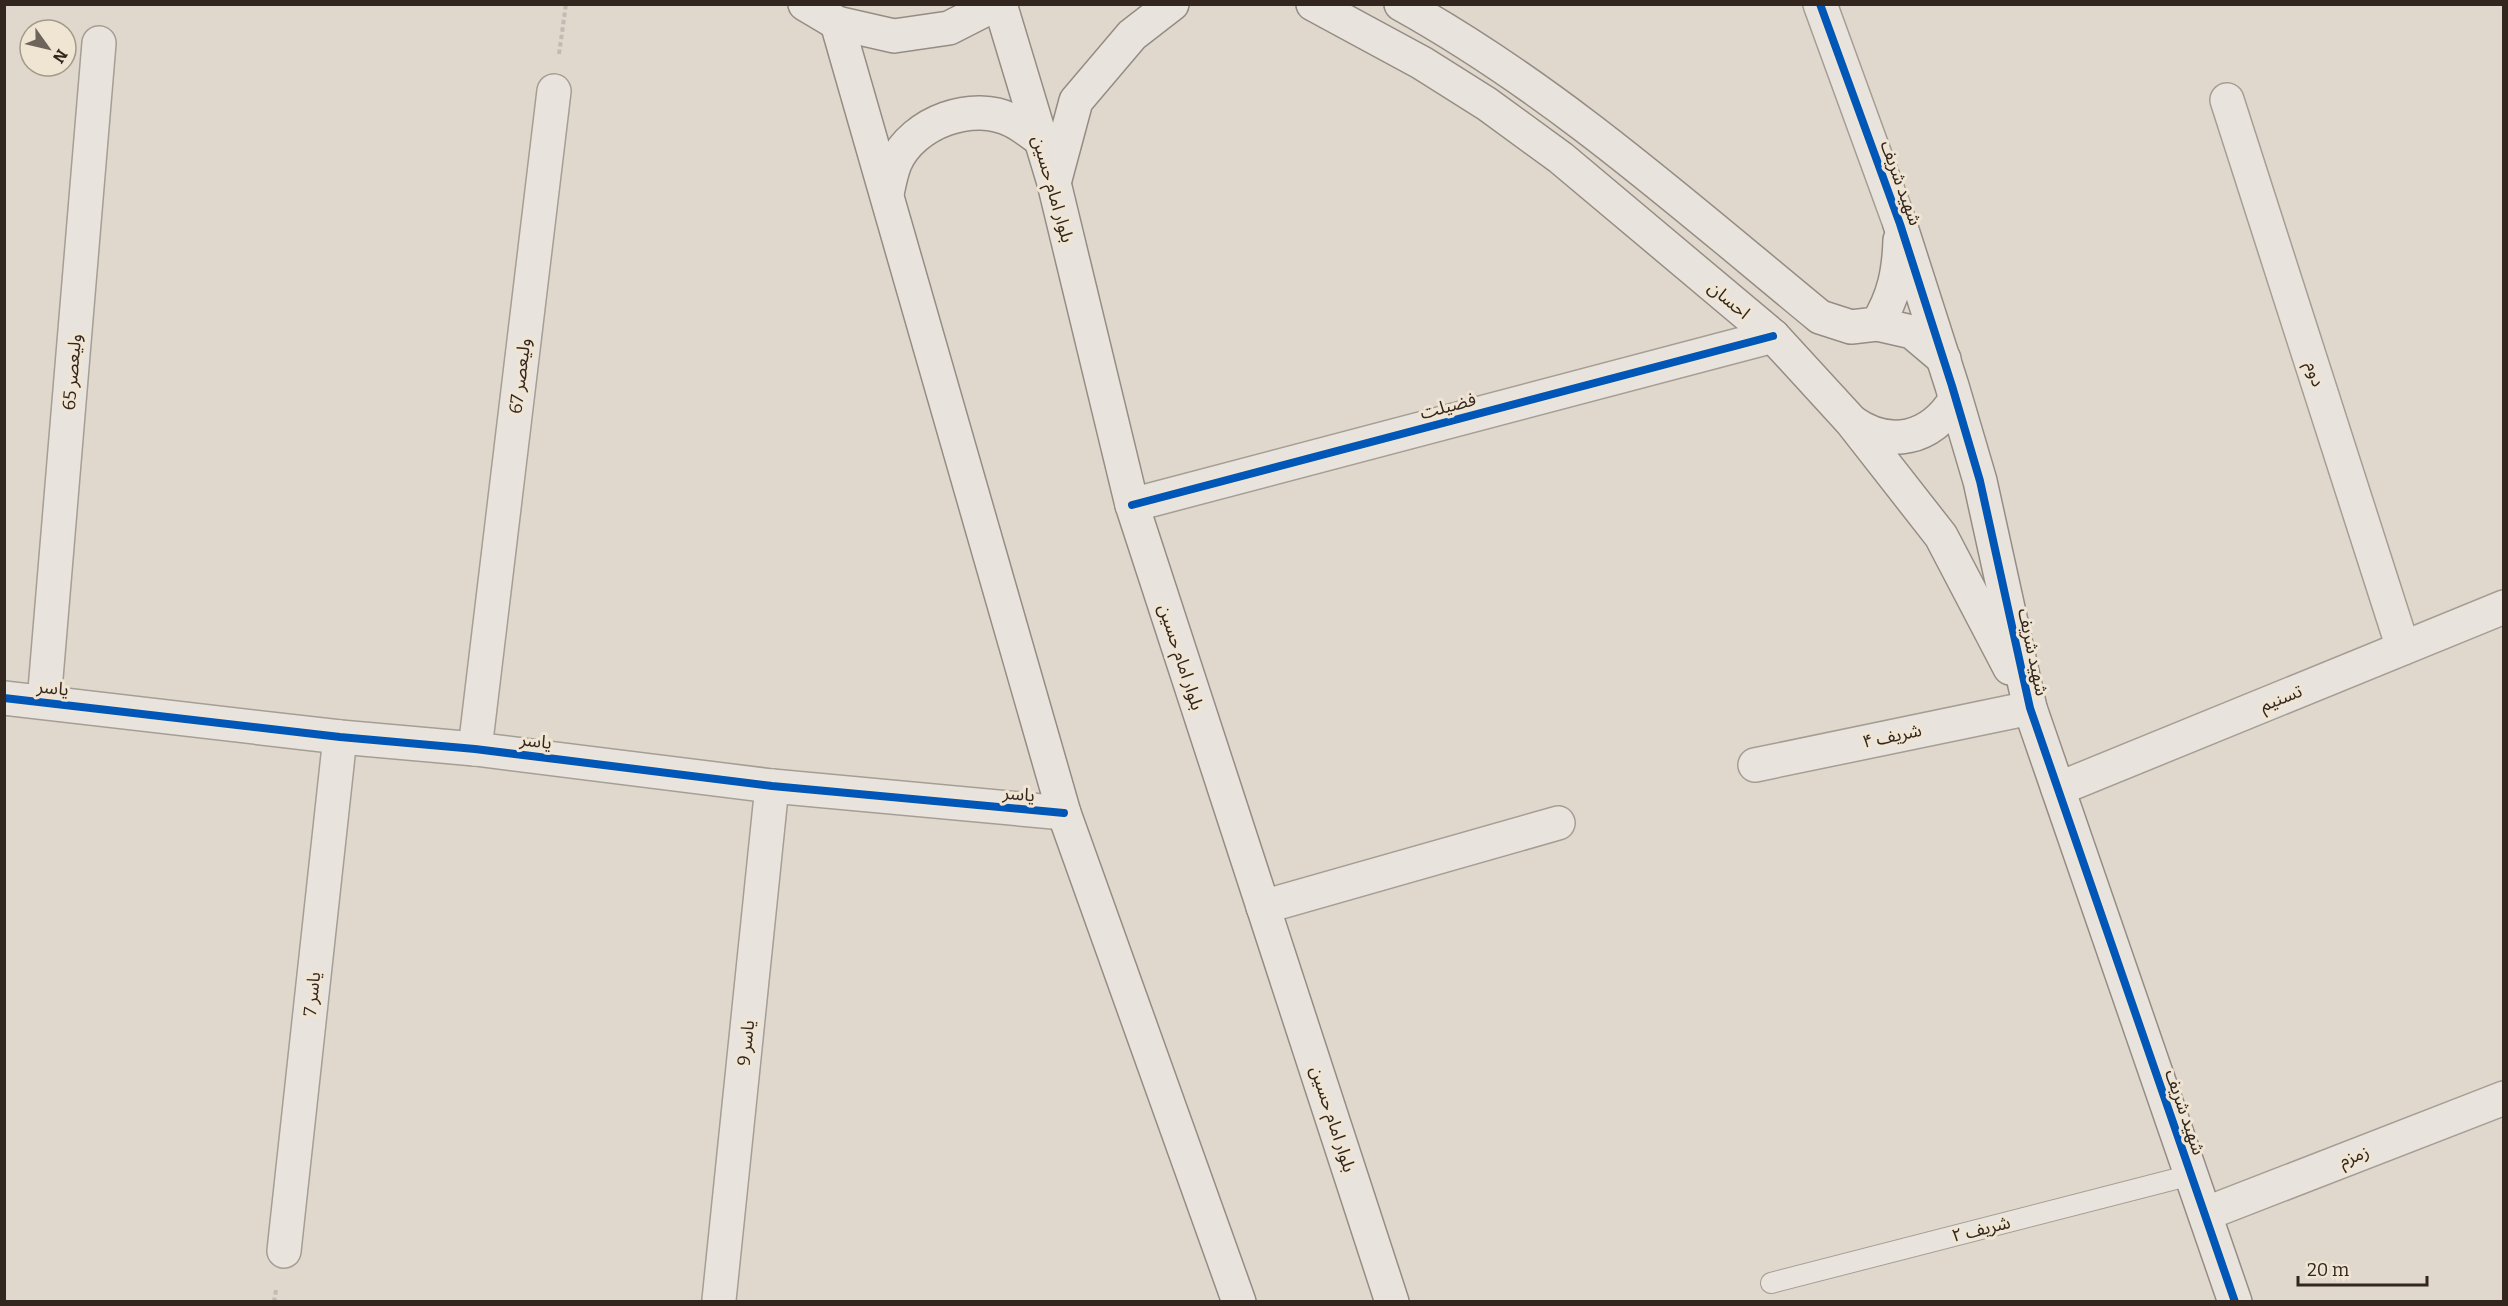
<svg xmlns="http://www.w3.org/2000/svg" width="2508" height="1306" font-family="Bitter,'Noto Sans Arabic',serif">
  <style>
    .lines { fill: none; stroke-linecap: round; stroke-linejoin: round }
    .lane-casing { stroke: #a59e95; stroke-width: 22 }
    .street-casing { stroke: #a59e95; stroke-width: 36 }
    .secondary-casing { stroke: #958d85; stroke-width: 36 }
    .path { stroke: #c1bbb4; stroke-width: 4; stroke-dasharray: 4.5 3; stroke-linecap: butt }
    .lane { stroke: #e8e4dd; stroke-width: 20 }
    .street { stroke: #e8e4dd; stroke-width: 33 }
    .secondary { stroke: #e8e4dd; stroke-width: 33 }
    .cycleway-casing { stroke: #f0e5d3; stroke-width: 11 }
    .cycleway { stroke: #0057b8; stroke-width: 8 }
    .labels { text-anchor: middle; stroke-width: 6; stroke-linejoin: round; paint-order: stroke }
    .street-label { font-size: 18px; fill: #32261f; stroke: #f0e5d3 }
  </style>
  <rect width="100%" height="100%" fill="#e0d8cc"/>
  <g class="lines">
    <defs>
      <path id="lane" d="M1771 1283 2191 1175"/>
      <g id="street">
        <path d="M1820 4 1900 224"/>
        <path d="M2227 100 2403 648"/>
        <path d="M1132 505 1773 336"/>
        <path d="M4 698 340 737 475 749 772 786 1064 813"/>
        <path d="M44 702 99 43"/>
        <path d="M475 749 554 91"/>
        <path d="M1755 765 2030 708"/>
        <path d="M2058 789 2504 607"/>
        <path d="M1263 907 1558 823"/>
        <path d="M2205 1214 2504 1098"/>
        <path d="M284 1251 340 737"/>
        <path d="M719 1300 772 786"/>
      </g>
      <g id="secondary">
        <path d="M805 4 837 23 894 36 949 28 996 4"/>
        <path d="M1000 4 1054 183 1132 505 1392 1302"/>
        <path d="M1313 4 1422 63 1487 104 1561 158 1773 336 1851 421 1941 536 2010 668"/>
        <path d="M1401 4C1554 89 1685 206 1820 317L1851 327 1877 324C1894 297 1899 272 1900 240"/>
        <path d="M837 23 1064 813 1239 1302"/>
        <path d="M1054 183 1076 101 1132 35 1172 4"/>
        <path d="M887 194C889 184 891 173 895 163 913 122 974 100 1013 121 1023 126 1031 133 1040 139"/>
        <path d="M1900 224 1952 386 1980 481 2030 708 2235 1302"/>
        <path d="M1877 324 1912 332 1944 359"/>
        <path d="M1852 422C1890 449 1931 439 1955 400"/>
      </g>
    </defs>
    <!-- lane casing -->
    <use href="#lane" class="lane-casing"/>
    <!-- street casing -->
    <use href="#street" class="street-casing"/>
    <!-- secondary casing -->
    <use href="#secondary" class="secondary-casing"/>
    <!-- path -->
    <g class="path">
      <path d="M559 54 566 4"/>
      <path d="M274 1302 276 1290"/>
    </g>
    <!-- lane -->
    <use href="#lane" class="lane"/>
    <!-- street -->
    <use href="#street" class="street"/>
    <!-- secondary -->
    <use href="#secondary" class="secondary"/>
    <defs>
      <g id="cycleway">
        <path d="M1820 4 1900 224 1952 386 1980 481 2030 708 2235 1302"/>
        <path d="M1132 505 1773 336"/>
        <path d="M4 698 340 737 475 749 772 786 1064 813"/>
      </g>
    </defs>
    <!-- cycleway casing -->
    <use href="#cycleway" class="cycleway-casing"/>
    <!-- cycleway -->
    <use href="#cycleway" class="cycleway"/>
  </g>
  <g class="labels">
    <!-- street labels -->
    <g class="street-label">
      <text transform="translate(1901 183) rotate(70)" y="6">شهید شریف</text>
      <text transform="translate(1053 189) rotate(74)" y="6">بلوار امام حسین</text>
      <text transform="translate(1729 300) rotate(40)" y="6">احسان</text>
      <text transform="translate(72 372) rotate(-85)" y="6">ولیعصر 65</text>
      <text transform="translate(2315 374) rotate(72)" y="6">دوم</text>
      <text transform="translate(520 376) rotate(-83)" y="6">ولیعصر 67</text>
      <text transform="translate(1448 406) rotate(-15)" y="6">فضیلت</text>
      <text transform="translate(2033 652) rotate(78)" y="6">شهید شریف</text>
      <text transform="translate(1181 657) rotate(72)" y="6">بلوار امام حسین</text>
      <text transform="translate(53 688) rotate(6)" y="6">یاسر</text>
      <text transform="translate(2281 698) rotate(-22)" y="6">تسنیم</text>
      <text transform="translate(1892 736) rotate(-12)" y="6">شریف ۴</text>
      <text transform="translate(536 741) rotate(7)" y="6">یاسر</text>
      <text transform="translate(1019 794) rotate(5)" y="6">یاسر</text>
      <text transform="translate(312 994) rotate(-84)" y="6">یاسر 7</text>
      <text transform="translate(746 1043) rotate(-84)" y="6">یاسر 9</text>
      <text transform="translate(2185 1112) rotate(71)" y="6">شهید شریف</text>
      <text transform="translate(1333 1119) rotate(72)" y="6">بلوار امام حسین</text>
      <text transform="translate(2354 1156) rotate(-21)" y="6">زمزم</text>
      <text transform="translate(1981 1229) rotate(-14)" y="6">شریف ۲</text>
    </g>
  </g>
  <!-- border -->
  <rect width="2508" height="1306" fill="none" stroke="#32261f" stroke-width="12"/>
  <!-- north arrow -->
  <g transform="translate(48 48) rotate(124)"><circle r="28" fill="#f0e5d3" stroke="#a4998b" stroke-width="1.5"/>
  <path d="M0-4.5L10 22L0 15L-10 22Z" fill="#6f645c"/>
  <text y="-9" font-size="16" font-weight="bold" text-anchor="middle" fill="#32261f">N</text>
  </g>
  <!-- scale -->
  <path d="M2298 1276v9h129v-9" fill="none" stroke="#32261f" stroke-width="3"/>
  <text x="2307" y="1276" font-size="18" fill="#32261f" stroke="#f0e5d3" stroke-width="4.5" paint-order="stroke">20 m</text>
</svg>
